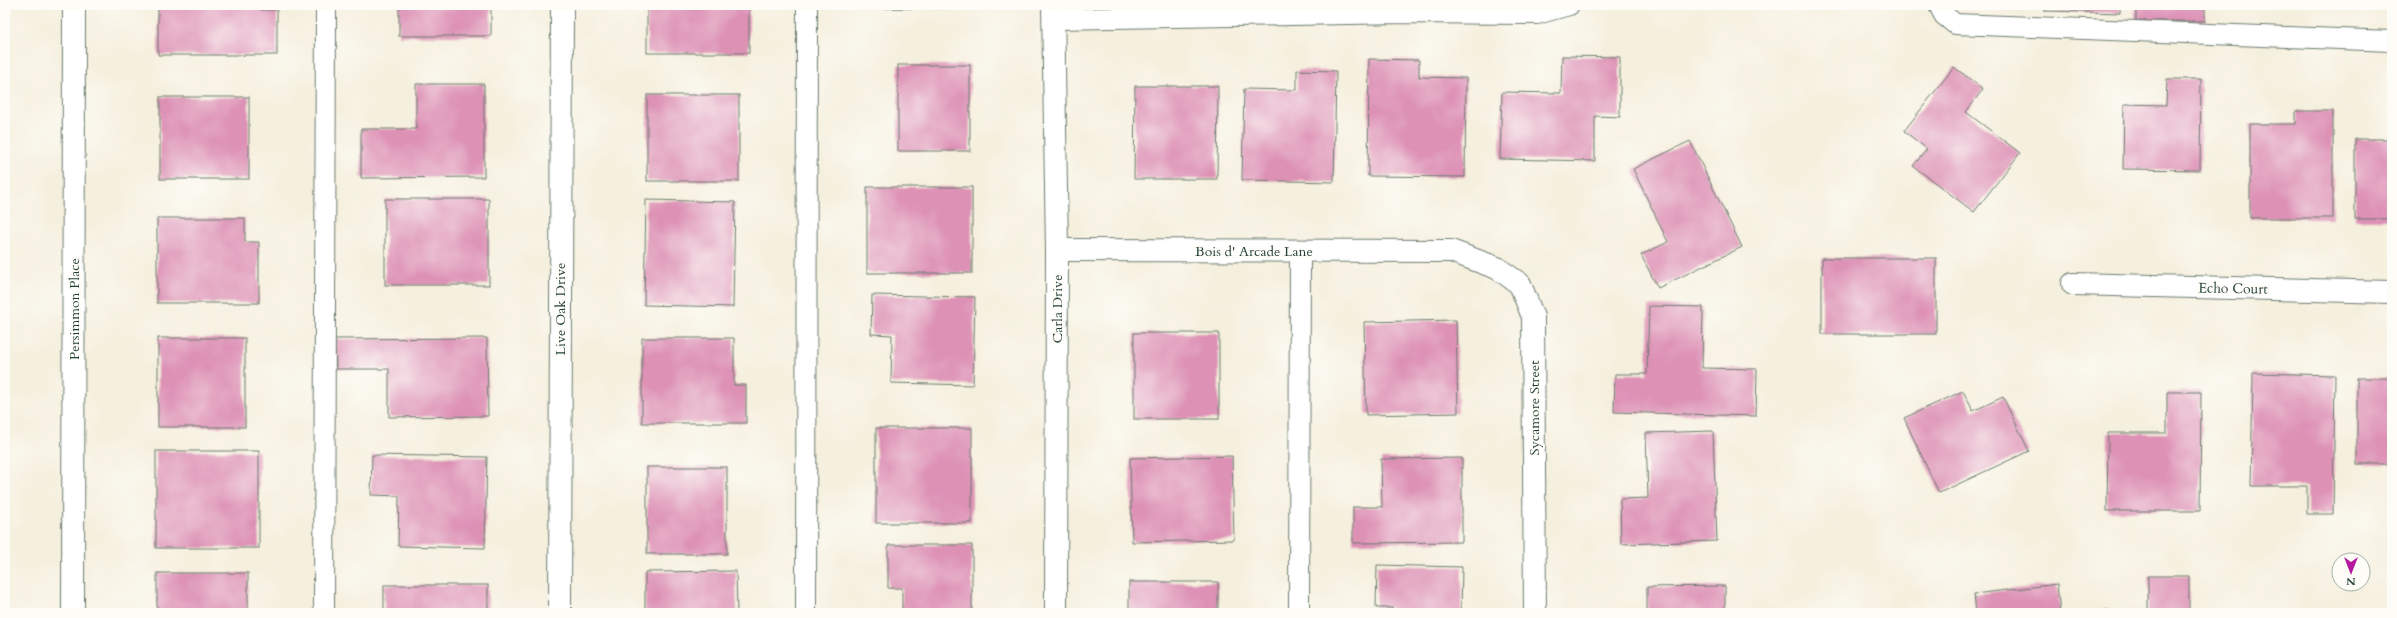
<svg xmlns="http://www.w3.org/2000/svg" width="2397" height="618" font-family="Cardo,serif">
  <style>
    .building { fill: #dd91b5 }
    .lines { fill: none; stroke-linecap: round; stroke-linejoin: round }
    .service-casing { stroke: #6a7b6f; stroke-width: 22 }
    .minor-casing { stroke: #6a7b6f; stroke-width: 24 }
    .service { stroke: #fff; stroke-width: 20 }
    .minor { stroke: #fff; stroke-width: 22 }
    .labels { text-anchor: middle; stroke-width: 4; stroke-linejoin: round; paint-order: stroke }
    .street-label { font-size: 14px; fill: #1f3d34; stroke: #fdfcf7 }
  </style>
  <rect width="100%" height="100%" fill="#fdfcf7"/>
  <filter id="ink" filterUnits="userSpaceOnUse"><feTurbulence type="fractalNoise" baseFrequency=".025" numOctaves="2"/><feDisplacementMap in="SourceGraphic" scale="8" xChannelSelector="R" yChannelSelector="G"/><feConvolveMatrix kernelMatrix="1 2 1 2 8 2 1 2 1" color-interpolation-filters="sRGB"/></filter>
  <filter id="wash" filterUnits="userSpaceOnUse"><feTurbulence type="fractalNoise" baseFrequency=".012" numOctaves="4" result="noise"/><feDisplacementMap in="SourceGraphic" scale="16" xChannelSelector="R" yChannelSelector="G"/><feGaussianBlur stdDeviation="0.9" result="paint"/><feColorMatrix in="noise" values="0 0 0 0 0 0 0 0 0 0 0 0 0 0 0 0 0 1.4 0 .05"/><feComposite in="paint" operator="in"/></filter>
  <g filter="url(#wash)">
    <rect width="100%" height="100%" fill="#f5efdd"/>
    <g id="blocks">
      <!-- building -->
      <g class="building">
        <path d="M158 5H261V10H277V55H158Z"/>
        <rect x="399" y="5" width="92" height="31"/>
        <rect x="647" y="5" width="102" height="48"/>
        <path d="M875 5H975V9L875 8Z"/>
        <path d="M2045 5H2120V13L2045 11Z"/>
        <rect x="2136" y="5" width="69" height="16"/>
        <path d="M1562 56 1620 57V117L1595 116V161L1500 159 1502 92 1561 93Z"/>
        <path d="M1369 59 1419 60V77L1466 78 1465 177 1368 176Z"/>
        <rect x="898" y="65" width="72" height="86"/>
        <path d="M1954 67 1983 89 1966 112 2020 153 1974 212 1913 166 1927 149 1904 131Z"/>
        <path d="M1297 70 1336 71 1334 182 1242 180 1244 89 1297 90Z"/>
        <path d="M2167 79H2201L2200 170 2123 169 2124 104 2166 105Z"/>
        <path d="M416 84H484V177L361 178V129H416Z"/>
        <path d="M1135 86H1218L1217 179H1134Z"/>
        <rect x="647" y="95" width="92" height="86"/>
        <rect x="160" y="97" width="89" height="82"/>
        <path d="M2296 111H2333V218H2250V124H2296Z"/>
        <rect x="2355" y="139" width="37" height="80"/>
        <path d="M1690 141 1742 247 1658 288 1641 255 1668 242 1633 169Z"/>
        <rect x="867" y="187" width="105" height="86"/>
        <rect x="385" y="199" width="104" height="86"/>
        <path d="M646 200 735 202 733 307 644 305Z"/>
        <path d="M157 218H245V242H259V303H157Z"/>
        <rect x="1822" y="258" width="114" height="76"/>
        <path d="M872 295 975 297 973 385 891 383 892 335 871 334Z"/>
        <path d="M1649 306 1703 307 1702 368 1757 369 1756 416 1614 412 1615 374H1647Z"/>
        <path d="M1456 320 1458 413 1366 415 1364 322Z"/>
        <rect x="1134" y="333" width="85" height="86"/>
        <rect x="158" y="338" width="87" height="89"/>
        <path d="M487 338 488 416 389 417V369H336L335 339Z"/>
        <path d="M642 338H734V385H746V423H642Z"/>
        <path d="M2253 373 2335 375 2333 514H2307V486H2251Z"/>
        <rect x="2357" y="378" width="35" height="86"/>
        <path d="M1963 391 1973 411 2003 397 2029 451 1939 493 1904 418Z"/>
        <path d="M2167 392H2201L2200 511H2107L2108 433H2167Z"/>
        <rect x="876" y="428" width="96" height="95"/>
        <path d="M1713 431 1717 541 1621 544 1620 499 1648 498 1646 433Z"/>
        <rect x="156" y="451" width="103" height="97"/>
        <path d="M372 455 487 457 485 548 398 546 399 496 371 495Z"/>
        <path d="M1232 456 1234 540 1132 542 1130 458Z"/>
        <path d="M1462 458V542L1353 543V507H1382L1381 459Z"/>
        <rect x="647" y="467" width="80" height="87"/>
        <path d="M888 545H972V613H902V588H888Z"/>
        <path d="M1377 565 1462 567 1461 613H1392V608H1376Z"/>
        <path d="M736 571 737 613H645V572Z"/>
        <rect x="157" y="573" width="91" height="40"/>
        <path d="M2148 576H2189V613H2104V611H2148Z"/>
        <rect x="1129" y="582" width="89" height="31"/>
        <path d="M2057 584 2060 613H1976L1974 594Z"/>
        <rect x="384" y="585" width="104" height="28"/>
        <path d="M1725 586V613H1647V587Z"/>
      </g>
    </g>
  </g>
  <g filter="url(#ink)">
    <use href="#blocks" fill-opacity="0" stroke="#6a7b6f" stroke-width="1"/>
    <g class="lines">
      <defs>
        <g id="service">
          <path d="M1939 5 1944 15 1955 24 2392 41"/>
          <path d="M1053 19 1404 13 1537 14 1569 5"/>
          <path d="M324 613 326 5"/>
          <path d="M806 613 807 5"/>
          <path d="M1299 613 1300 251"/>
        </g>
        <g id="minor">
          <path d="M1053 5 1057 250 1056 613"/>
          <path d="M1057 250 1451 251 1497 268 1520 284 1533 317 1535 613"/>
          <path d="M2073 284 2392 292"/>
          <path d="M73 613 74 5"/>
          <path d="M560 613 562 5"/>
        </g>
      </defs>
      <!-- service casing -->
      <use href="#service" class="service-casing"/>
      <!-- minor casing -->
      <use href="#minor" class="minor-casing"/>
      <!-- service -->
      <use href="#service" class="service"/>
      <!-- minor -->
      <use href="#minor" class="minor"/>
    </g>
  </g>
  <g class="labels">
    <!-- street labels -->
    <g class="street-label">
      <text x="1254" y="256">Bois d' Arcade Lane</text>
      <text transform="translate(2233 288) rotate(1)" y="5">Echo Court</text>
      <text transform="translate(74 309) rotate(-90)" y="5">Persimmon Place</text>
      <text transform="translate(560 309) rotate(-90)" y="5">Live Oak Drive</text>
      <text transform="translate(1057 309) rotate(-90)" y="5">Carla Drive</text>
      <text transform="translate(1534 408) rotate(-90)" y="5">Sycamore Street</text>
    </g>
  </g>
  <!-- margin -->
  <rect width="2397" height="618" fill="none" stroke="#fdfcf7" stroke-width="20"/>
  <!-- north arrow -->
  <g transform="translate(2351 572) rotate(180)"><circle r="19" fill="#fdfcf7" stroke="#a4b0a9"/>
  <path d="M0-3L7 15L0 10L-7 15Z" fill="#b5179e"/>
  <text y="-6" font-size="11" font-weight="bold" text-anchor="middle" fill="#1f3d34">N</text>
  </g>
</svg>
